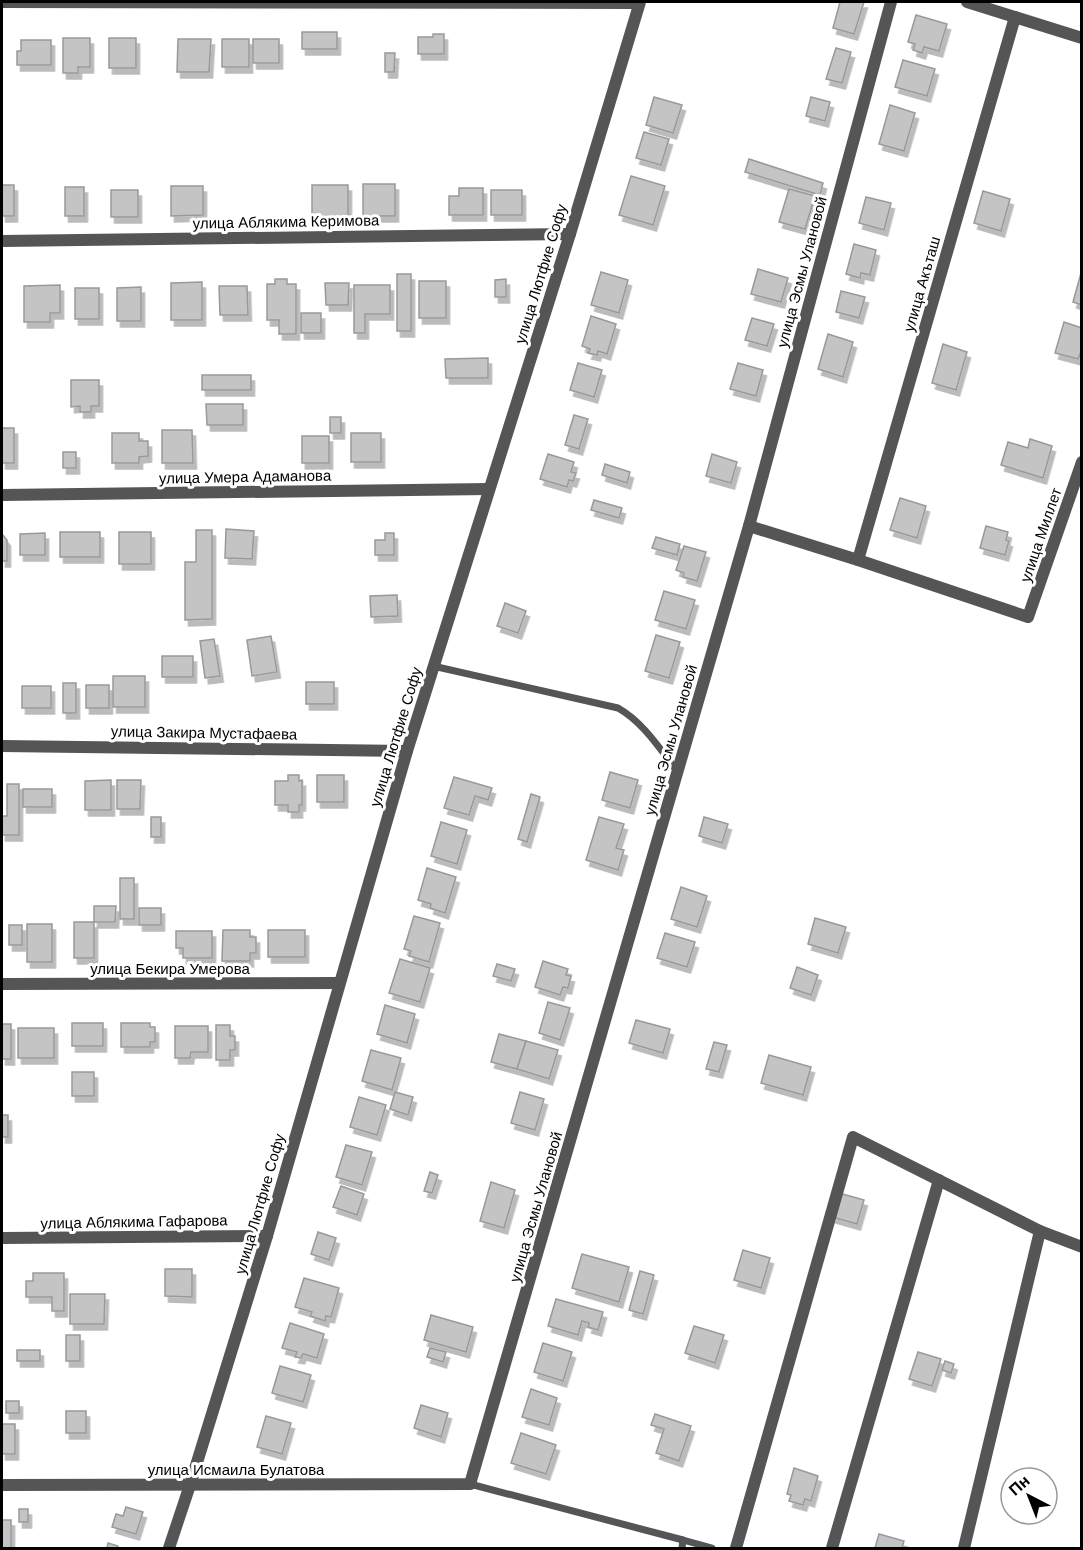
<svg xmlns="http://www.w3.org/2000/svg" width="1083" height="1550" font-family="Arial,sans-serif">
  <style>
    .building { fill: #c4c4c4; stroke: #999; stroke-width: 1.5; filter: url(#shadow) }
    .lines { fill: none; stroke-linecap: round; stroke-linejoin: round }
    .lane { stroke: #555; stroke-width: 7 }
    .street { stroke: #555; stroke-width: 12 }
    .labels { text-anchor: middle; stroke-width: 6; stroke-linejoin: round; paint-order: stroke }
    .street-label { font-size: 15px; fill: #000; stroke: #fff }
  </style>
  <defs>
    <filter id="shadow"><feDropShadow dx="3.5" dy="6" stdDeviation="0" flood-color="#0004"/></filter>
  </defs>
  <rect width="100%" height="100%" fill="#fff"/>
  <!-- building -->
  <g class="building">
    <path d="M840 2H864L854 34 833 28Z"/>
    <path d="M916 15 947 24 939 51 924 47 922 53 913 50 915 44 908 42Z"/>
    <rect x="302" y="32" width="35" height="17"/>
    <path d="M433 34H444V54H418V37H433Z"/>
    <path d="M63 38H90V67H78V73H63Z"/>
    <rect x="109" y="38" width="27" height="30"/>
    <path d="M178 39H211L209 72H177Z"/>
    <rect x="222" y="39" width="27" height="28"/>
    <rect x="253" y="39" width="26" height="24"/>
    <path d="M21 40H51V65H17V51H21Z"/>
    <path d="M836 48 851 52 842 83 826 79Z"/>
    <path d="M385 53H395L394 72H385Z"/>
    <path d="M903 60 935 69 927 96 895 87Z"/>
    <path d="M654 97 682 105 673 133 646 125Z"/>
    <path d="M811 97 830 102 825 121 806 116Z"/>
    <path d="M890 105 915 113 904 151 879 144Z"/>
    <path d="M644 132 669 139 661 165 636 158Z"/>
    <path d="M749 159 823 183 820 195 745 172Z"/>
    <path d="M631 176 665 186 653 225 619 215Z"/>
    <rect x="363" y="184" width="32" height="32"/>
    <rect x="2" y="185" width="12" height="31"/>
    <rect x="312" y="185" width="36" height="31"/>
    <path d="M171 186H203V215L171 216Z"/>
    <rect x="65" y="187" width="19" height="29"/>
    <path d="M459 188H483V215H449V196H459Z"/>
    <path d="M789 189 815 196 805 229 779 222Z"/>
    <rect x="111" y="190" width="27" height="27"/>
    <rect x="491" y="190" width="31" height="25"/>
    <path d="M983 191 1010 199 1001 231 974 223Z"/>
    <path d="M866 197 891 203 884 230 859 223Z"/>
    <path d="M854 244 876 250 870 275 861 273 860 278 846 274Z"/>
    <path d="M758 269 788 278 781 302 751 294Z"/>
    <path d="M601 272 628 280 619 313 591 305Z"/>
    <path d="M1081 273H1082V305L1073 302Z"/>
    <rect x="397" y="274" width="14" height="57"/>
    <path d="M275 279H287V284H296V334H279V320H267V284H275Z"/>
    <path d="M506 279V297H495V280Z"/>
    <rect x="419" y="281" width="27" height="37"/>
    <path d="M202 282V320H171V283Z"/>
    <path d="M325 283H349L348 305H326Z"/>
    <path d="M60 285V313H50V322H24V286Z"/>
    <path d="M354 285H390V314H365V333H354Z"/>
    <path d="M219 286H247L248 315H220Z"/>
    <path d="M141 287V321H117V288Z"/>
    <rect x="75" y="288" width="24" height="31"/>
    <path d="M841 291 865 297 859 318 836 312Z"/>
    <rect x="301" y="313" width="20" height="20"/>
    <path d="M591 316 616 324 607 354 598 351 597 355 588 353 590 349 582 346Z"/>
    <path d="M752 318 774 324 767 346 745 340Z"/>
    <path d="M1064 322 1082 328V349L1078 359 1055 353Z"/>
    <path d="M828 334 853 342 843 377 818 369Z"/>
    <path d="M943 344 967 352 956 390 932 383Z"/>
    <path d="M488 358V378H446L445 359Z"/>
    <path d="M578 363 602 370 594 397 570 390Z"/>
    <path d="M738 363 763 370 756 396 730 389Z"/>
    <rect x="202" y="375" width="49" height="15"/>
    <path d="M71 380H99V406H91V412H80V406L71 407Z"/>
    <path d="M206 404H243V425H207Z"/>
    <path d="M574 415 588 419 579 449 565 445Z"/>
    <rect x="330" y="417" width="11" height="16"/>
    <rect x="2" y="428" width="12" height="35"/>
    <path d="M162 430H192L193 463H162Z"/>
    <path d="M112 433H139V441H148V456L139 457V463H112Z"/>
    <rect x="351" y="433" width="30" height="29"/>
    <rect x="302" y="436" width="27" height="27"/>
    <path d="M1030 439 1052 446 1043 478 1001 465 1008 442 1028 448Z"/>
    <rect x="63" y="452" width="13" height="16"/>
    <path d="M548 454 574 462 571 472 576 473 573 481 569 480 567 487 540 479Z"/>
    <path d="M712 454 737 462 731 483 706 476Z"/>
    <path d="M605 464 630 472 627 483 602 475Z"/>
    <path d="M900 498 926 506 917 538 890 530Z"/>
    <path d="M594 500 622 508 619 518 591 510Z"/>
    <path d="M986 526 1008 532 1006 540 1009 541 1005 555 980 548Z"/>
    <path d="M226 529 254 531 252 559 225 558Z"/>
    <path d="M196 530H212V619L185 620V562H196Z"/>
    <rect x="60" y="532" width="40" height="25"/>
    <rect x="119" y="532" width="32" height="32"/>
    <path d="M45 533V555H20V534Z"/>
    <path d="M385 533H394V555H375V540H385Z"/>
    <path d="M2 534 7 540V561H2Z"/>
    <path d="M656 537 680 544 677 555 652 548Z"/>
    <path d="M684 546 706 552 697 581 683 577 684 573 676 570Z"/>
    <path d="M664 591 695 600 686 629 655 620Z"/>
    <path d="M397 595 398 616 371 617 370 596Z"/>
    <path d="M505 603 526 611 518 633 497 626Z"/>
    <path d="M656 635 680 642 669 678 645 671Z"/>
    <path d="M271 636 277 672 252 676 247 640Z"/>
    <path d="M214 639 220 676 205 678 200 641Z"/>
    <rect x="162" y="656" width="31" height="21"/>
    <rect x="113" y="676" width="32" height="31"/>
    <rect x="306" y="682" width="28" height="22"/>
    <rect x="63" y="683" width="13" height="30"/>
    <rect x="86" y="685" width="23" height="23"/>
    <rect x="22" y="686" width="29" height="22"/>
    <path d="M610 772 638 780 630 808 602 800Z"/>
    <path d="M288 775H299V781L302 780V805H299V812H288V805H275V781H288Z"/>
    <rect x="317" y="775" width="27" height="27"/>
    <path d="M454 777 492 788 488 800 475 796 469 815 444 808Z"/>
    <path d="M111 780V810H85V781Z"/>
    <path d="M117 780H141L140 809H117Z"/>
    <path d="M7 784H19V835H2V816H7Z"/>
    <rect x="23" y="789" width="29" height="18"/>
    <path d="M531 794 540 797 527 842 518 839Z"/>
    <rect x="151" y="817" width="10" height="20"/>
    <path d="M599 817 624 824 616 848 624 850 618 870 586 860Z"/>
    <path d="M704 817 728 824 722 843 699 836Z"/>
    <path d="M441 822 467 830 457 864 431 856Z"/>
    <path d="M427 868 456 877 445 913 430 908 431 904 418 900Z"/>
    <rect x="120" y="878" width="14" height="41"/>
    <path d="M681 887 707 896 697 927 671 919Z"/>
    <path d="M94 906H116L115 922H94Z"/>
    <rect x="139" y="908" width="22" height="17"/>
    <path d="M414 916 440 923 429 962 409 956 411 951 404 949Z"/>
    <path d="M815 918 846 927 838 953 808 944Z"/>
    <rect x="74" y="922" width="20" height="36"/>
    <rect x="27" y="924" width="25" height="38"/>
    <rect x="9" y="925" width="13" height="20"/>
    <path d="M223 930H250V937H256V953H250V961H222Z"/>
    <rect x="268" y="930" width="37" height="27"/>
    <path d="M176 931H212V958H183V948H176Z"/>
    <path d="M665 933 695 942 687 967 657 958Z"/>
    <path d="M400 959 430 968 420 1002 389 993Z"/>
    <path d="M543 961 568 969 566 975 571 976 568 988 563 987 560 995 535 987Z"/>
    <path d="M497 964 515 969 511 981 493 976Z"/>
    <path d="M797 967 818 975 811 995 790 988Z"/>
    <path d="M548 1002 570 1008 560 1040 539 1033Z"/>
    <path d="M385 1005 415 1014 407 1043 377 1034Z"/>
    <path d="M636 1020 670 1029 663 1053 629 1043Z"/>
    <rect x="72" y="1023" width="31" height="23"/>
    <path d="M121 1023H150V1027H155V1042H150V1047H121Z"/>
    <rect x="2" y="1024" width="9" height="35"/>
    <path d="M216 1025H230V1036H235V1050H230V1060H216Z"/>
    <path d="M175 1026H208V1052H191L190 1058H175Z"/>
    <rect x="18" y="1028" width="36" height="30"/>
    <path d="M499 1034 526 1041 517 1069 491 1062Z"/>
    <path d="M526 1041 558 1050 549 1079 517 1069Z"/>
    <path d="M714 1042 727 1045 719 1072 706 1069Z"/>
    <path d="M371 1050 401 1058 392 1090 362 1081Z"/>
    <path d="M769 1055 811 1067 803 1095 761 1083Z"/>
    <rect x="72" y="1072" width="22" height="24"/>
    <path d="M395 1092 413 1097 408 1115 390 1109Z"/>
    <path d="M520 1092 544 1099 535 1130 511 1123Z"/>
    <path d="M359 1097 386 1105 377 1135 350 1127Z"/>
    <rect x="2" y="1115" width="6" height="22"/>
    <path d="M346 1145 372 1152 362 1185 336 1177Z"/>
    <path d="M430 1172 438 1175 432 1193 424 1191Z"/>
    <path d="M491 1182 515 1190 504 1228 480 1221Z"/>
    <path d="M341 1186 364 1194 357 1215 333 1207Z"/>
    <path d="M839 1193 864 1200 857 1224 832 1217Z"/>
    <path d="M318 1232 336 1238 329 1260 311 1254Z"/>
    <path d="M743 1250 770 1258 761 1288 734 1280Z"/>
    <path d="M582 1254 629 1267 619 1302 572 1288Z"/>
    <path d="M165 1269H192V1297L165 1296Z"/>
    <path d="M640 1271 654 1275 643 1314 629 1310Z"/>
    <path d="M33 1273H64V1311H52V1297H26V1281H33Z"/>
    <path d="M304 1278 339 1288 331 1317 326 1316 325 1321 310 1316 312 1312 295 1307Z"/>
    <path d="M70 1294H105L104 1324H70Z"/>
    <path d="M556 1299 603 1312 598 1330 588 1327 589 1323 582 1321 578 1335 548 1326Z"/>
    <path d="M431 1315 473 1327 466 1352 424 1340Z"/>
    <path d="M290 1323 324 1334 317 1358 303 1354 301 1358 295 1357 297 1352 282 1348Z"/>
    <path d="M694 1326 724 1335 715 1363 685 1353Z"/>
    <rect x="66" y="1335" width="14" height="26"/>
    <path d="M543 1343 572 1352 563 1381 534 1372Z"/>
    <path d="M430 1348 446 1352 443 1362 427 1357Z"/>
    <rect x="17" y="1350" width="23" height="11"/>
    <path d="M918 1352 941 1359 932 1386 909 1379Z"/>
    <path d="M945 1361 954 1364 951 1373 942 1370Z"/>
    <path d="M280 1366 311 1375 303 1402 272 1393Z"/>
    <path d="M531 1389 557 1398 549 1425 522 1417Z"/>
    <rect x="6" y="1401" width="13" height="12"/>
    <path d="M421 1405 448 1413 441 1437 414 1428Z"/>
    <rect x="66" y="1411" width="20" height="22"/>
    <path d="M655 1414 691 1426 679 1461 656 1453 664 1429 651 1425Z"/>
    <path d="M266 1416 291 1423 282 1454 257 1447Z"/>
    <rect x="2" y="1424" width="13" height="30"/>
    <path d="M521 1433 556 1445 546 1474 511 1463Z"/>
    <path d="M794 1468 818 1476 811 1501 805 1499 803 1505 789 1501 791 1495 787 1494Z"/>
    <path d="M126 1507 143 1512 136 1534 112 1527 116 1514 123 1516Z"/>
    <rect x="19" y="1509" width="9" height="13"/>
    <rect x="2" y="1520" width="9" height="28"/>
    <path d="M879 1534 904 1541 902 1548H875Z"/>
    <path d="M108 1543 118 1546V1548H107Z"/>
  </g>
  <g class="lines">
    <!-- lane -->
    <g class="lane">
      <path d="M433 666 618 708C643 722 660 749 677 771"/>
      <path d="M470 1484 683 1540 682 1548"/>
      <path d="M683 1540 712 1548"/>
    </g>
    <!-- street -->
    <g class="street">
      <path d="M2 2 639 3"/>
      <path d="M967 2 1082 38"/>
      <path d="M2 241 570 234"/>
      <path d="M2 495 489 489"/>
      <path d="M749 526 858 560 1028 617 1082 462"/>
      <path d="M858 560 1015 17"/>
      <path d="M2 746 407 751"/>
      <path d="M2 984 339 983"/>
      <path d="M2 1238 267 1236"/>
      <path d="M2 1485 470 1484 749 526 891 2"/>
      <path d="M169 1548 190 1485 267 1236 407 751 570 234 640 2"/>
      <path d="M736 1548 853 1137 1040 1231 1082 1247"/>
      <path d="M832 1548 939 1180"/>
      <path d="M964 1548 1040 1231"/>
    </g>
  </g>
  <g class="labels">
    <!-- street labels -->
    <g class="street-label">
      <text transform="translate(286 222) rotate(-1)" y="5">улица Аблякима Керимова</text>
      <text transform="translate(802 272) rotate(-75)" y="5">улица Эсмы Улановой</text>
      <text transform="translate(541 274) rotate(-73)" y="5">улица Лютфие Софу</text>
      <text transform="translate(922 284) rotate(-74)" y="5">улица Акъташ</text>
      <text transform="translate(245 477) rotate(-1)" y="5">улица Умера Адаманова</text>
      <text transform="translate(1041 535) rotate(-71)" y="5">улица Миллет</text>
      <text transform="translate(204 733) rotate(1)" y="5">улица Закира Мустафаева</text>
      <text transform="translate(396 737) rotate(-73)" y="5">улица Лютфие Софу</text>
      <text transform="translate(671 740) rotate(-74)" y="5">улица Эсмы Улановой</text>
      <text x="170" y="974">улица Бекира Умерова</text>
      <text transform="translate(260 1204) rotate(-74)" y="5">улица Лютфие Софу</text>
      <text transform="translate(536 1207) rotate(-74)" y="5">улица Эсмы Улановой</text>
      <text transform="translate(134 1222) rotate(-1)" y="5">улица Аблякима Гафарова</text>
      <text x="236" y="1475">улица Исмаила Булатова</text>
    </g>
  </g>
  <!-- border -->
  <rect width="1083" height="1550" fill="none" stroke="#000000" stroke-width="6"/>
  <!-- north arrow -->
  <g transform="translate(1029 1496) rotate(318)"><circle r="28" fill="#ffffff" stroke="#999999" stroke-width="1.5"/>
  <path d="M0-4.5L10 22L0 15L-10 22Z" fill="#000000"/>
  <text y="-9" font-size="16" font-weight="bold" text-anchor="middle" fill="#000000">Пн</text>
  </g>
</svg>
